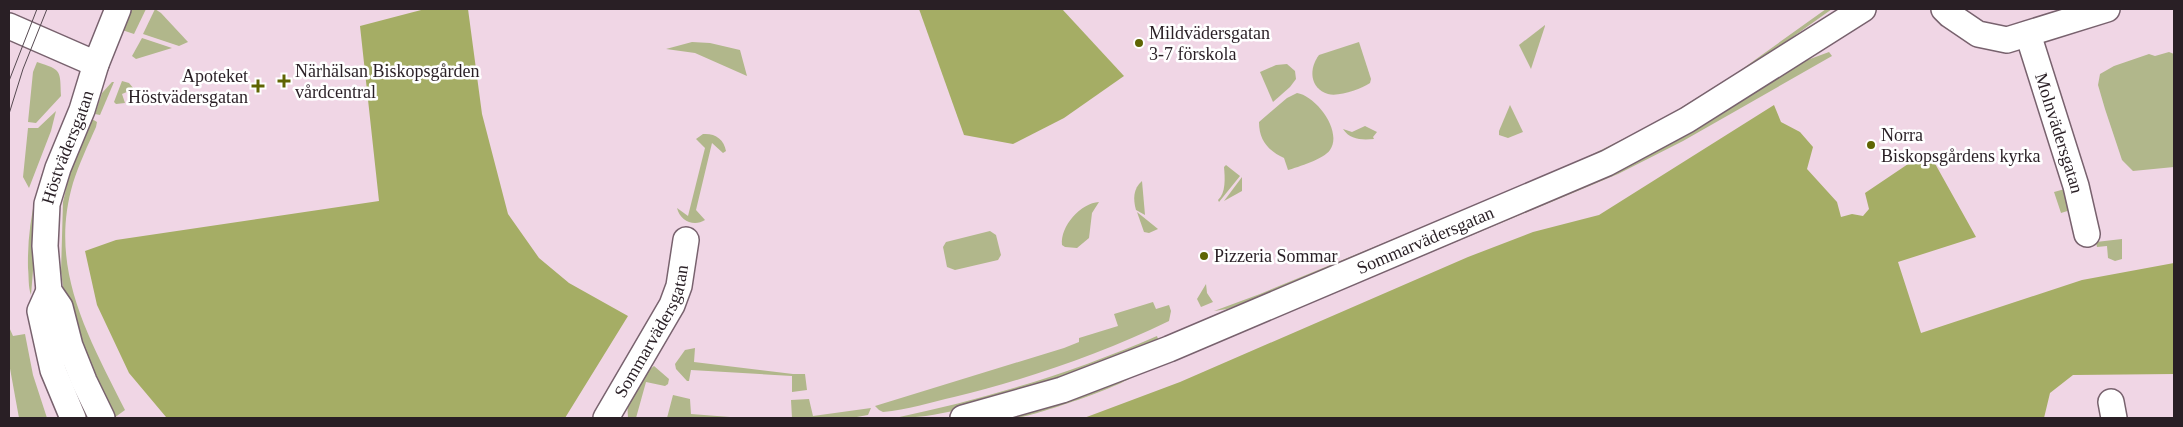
<svg xmlns="http://www.w3.org/2000/svg" width="2183" height="427" font-family="'Times New Roman',serif">
  <style>
    .green { fill: #b1b78b }
    .forest { fill: #a5ad65 }
    .lines { fill: none; stroke-linecap: round; stroke-linejoin: round }
    .minor-casing { stroke: #78626e; stroke-width: 28 }
    .minor { stroke: #fff; stroke-width: 25 }
    .tram { stroke: #564951; stroke-width: 1 }
    .poi-dot { fill: #5f6503; stroke: #fff; stroke-width: 2 }
    .labels { text-anchor: middle; stroke-width: 5; stroke-linejoin: round; paint-order: stroke }
    .poi-label { font-size: 18px; fill: #291f25; stroke: #fff; text-anchor: start }
    .street-label { font-size: 18px; fill: #291f25; stroke: #fff }
  </style>
  <rect width="100%" height="100%" fill="#f0d6e5"/>
  <!-- green -->
  <g class="green">
    <path d="M132 9H146L134 34 122 30Z"/>
    <path d="M155 9 161 13 188 42 179 46 143 34Z"/>
    <path d="M1826 9H1832L1745 71 1702 99 1610 149 1285 287 1227 309 1214 311 1260 294 1403 235 1579 161 1629 136 1674 112 1738 72Z"/>
    <path d="M1545 25V26L1531 69 1519 45Z"/>
    <path d="M142 38 172 48 136 59 132 56Z"/>
    <path d="M692 42 710 43 740 50 747 76 695 53 666 49Z"/>
    <path d="M1359 42 1371 79 1370 83C1361 89 1339 97 1328 94 1309 88 1309 68 1319 55Z"/>
    <path d="M1829 52 1832 56 1683 141 1618 174 1284 314 1696 128 1802 62Z"/>
    <path d="M2169 52 2174 54V167L2133 171 2122 160 2105 109 2098 85 2100 74 2114 66 2149 54 2155 56Z"/>
    <path d="M37 62C62 70 60 70 61 96L36 123 28 122 33 72Z"/>
    <path d="M1287 64 1295 71 1296 79 1290 87 1273 102 1260 72 1276 65Z"/>
    <path d="M122 81 129 83 134 89 122 94 125 103 116 104 114 102Z"/>
    <path d="M112 82H114L100 115 95 114 102 93Z"/>
    <path d="M1297 93C1316 96 1343 131 1330 150 1324 159 1298 167 1288 170L1284 158C1269 151 1259 141 1259 122L1287 98Z"/>
    <path d="M1510 105 1523 132 1508 138 1499 135V131Z"/>
    <path d="M56 111 51 131 29 188 23 177 28 128H38Z"/>
    <path d="M92 119 97 122 96 127C88 145 79 164 73 183 48 268 88 336 125 410L114 418H108L65 301 61 272 63 202 71 167Z"/>
    <path d="M1365 126 1377 132 1373 137 1374 139C1362 140 1350 140 1343 129L1352 132Z"/>
    <path d="M703 134C715 133 724 139 726 151L723 153 712 143 696 210 705 220C694 227 680 221 677 208L688 216 705 148 696 139Z"/>
    <path d="M57 138 37 222 31 295C28 286 29 277 28 268 27 223 37 178 57 138Z"/>
    <path d="M1226 165 1240 176 1219 202 1218 200C1226 193 1225 178 1224 167Z"/>
    <path d="M1242 177V191L1224 201Z"/>
    <path d="M1142 181 1145 215 1136 210C1133 199 1133 189 1142 181Z"/>
    <path d="M2072 187 2077 208 2061 213 2054 192Z"/>
    <path d="M1099 202 1092 213 1089 238 1077 248 1065 247 1062 245C1060 226 1081 203 1099 202Z"/>
    <path d="M1137 212 1158 229 1149 233 1144 232Z"/>
    <path d="M990 231 996 235 1001 255 998 260 955 270 947 267 943 247 946 242Z"/>
    <path d="M2122 239V259L2115 261 2108 258 2107 246 2097 247 2096 242Z"/>
    <path d="M1206 284 1207 293 1213 302 1201 307 1197 299Z"/>
    <path d="M1153 302 1156 309 1169 305 1171 311 1169 321C1101 354 1028 379 954 397 931 402 907 410 883 412L879 410 875 406 1064 348 1079 342V338L1118 326 1114 314Z"/>
    <path d="M9 327 13 336 25 334 33 375 47 418H19L9 363Z"/>
    <path d="M1157 336 1158 339C1120 357 1080 371 1040 384 994 400 944 418 895 418 985 399 1072 373 1157 336Z"/>
    <path d="M695 348 694 362 793 374H805L807 390 792 392V376L691 370 689 381H687L676 369 675 364 685 350Z"/>
    <path d="M654 366 669 379 668 384 665 386 646 382 636 418H628C628 414 627 410 628 406 630 397 646 371 654 366Z"/>
    <path d="M1135 375C1123 386 1034 416 1016 418 1011 419 1005 418 1000 418Z"/>
    <path d="M673 395 690 399 691 414 743 418H667Z"/>
    <path d="M809 399 813 416 871 408 868 415 851 418H792L791 400Z"/>
  </g>
  <!-- forest -->
  <g class="forest">
    <path d="M425 9H468L482 114 508 214 539 258 569 283 628 316 565 418 166 417 129 373 97 305 85 251 116 240 379 201 360 26Z"/>
    <path d="M919 9H1062L1124 76 1064 118 1013 144 964 135Z"/>
    <path d="M1774 105 1781 122 1800 132 1813 147 1807 169 1837 202 1841 217 1852 214 1863 216 1869 209 1865 193 1914 160H1933L1976 237 1898 262 1921 333 2082 280 2174 263V374L2073 375 2050 393 2044 418H1084L1180 382 1468 257 1533 232 1599 215Z"/>
  </g>
  <g class="lines">
    <defs>
      <g id="minor">
        <path d="M1944 9 1950 15 1978 34 2007 40 2107 9"/>
        <path d="M9 26 96 64"/>
        <path id="s1" d="M2028 34 2076 186 2087 234"/>
        <path d="M49 291 40 311 53 370 73 418"/>
        <path d="M2111 402 2114 418"/>
        <path id="s2" d="M102 418 84 381 70 346 60 307 49 291 45 246 47 204 58 168 82 110 96 64 118 9"/>
        <path id="s3" d="M606 418 672 305 679 286 686 240"/>
        <path id="s4" d="M963 418 1062 390 1169 349 1607 163 1687 120 1863 9"/>
      </g>
    </defs>
    <!-- minor casing -->
    <use href="#minor" class="minor-casing"/>
    <!-- minor -->
    <use href="#minor" class="minor"/>
    <!-- tram -->
    <g class="tram">
      <path d="M9 81 37 9"/>
      <path d="M9 114 23 69 47 9"/>
    </g>
  </g>
  <!-- markers -->
  <g class="poi-dot">
    <circle cx="1139" cy="43" r="5"/>
    <path d="M281.5 73.5h5v5h5v5h-5v5h-5v-5h-5v-5h5z"/>
    <path d="M255.5 78.5h5v5h5v5h-5v5h-5v-5h-5v-5h5z"/>
    <circle cx="1871" cy="145" r="5"/>
    <circle cx="1204" cy="256" r="5"/>
  </g>
  <g class="labels">
    <!-- poi labels -->
    <g class="poi-label">
      <text x="1149" y="39">Mildvädersgatan<tspan x="1149" dy="21">3-7 förskola</tspan></text>
      <text x="295" y="77">Närhälsan Biskopsgården<tspan x="295" dy="21">vårdcentral</tspan></text>
      <text x="248" y="82" text-anchor="end">Apoteket<tspan x="248" dy="21">Höstvädersgatan</tspan></text>
      <text x="1881" y="141">Norra<tspan x="1881" dy="21">Biskopsgårdens kyrka</tspan></text>
      <text x="1214" y="262">Pizzeria Sommar</text>
    </g>
    <!-- street labels -->
    <g class="street-label">
      <text dy="6" stroke="none"><textPath href="#s1" startOffset="104">Molnvädersgatan</textPath></text>
      <text dy="6" stroke="none"><textPath href="#s2" startOffset="286">Höstvädersgatan</textPath></text>
      <text dy="6" stroke="none"><textPath href="#s4" startOffset="496">Sommarvädersgatan</textPath></text>
      <text dy="6" stroke="none"><textPath href="#s3" startOffset="99">Sommarvädersgatan</textPath></text>
    </g>
  </g>
  <!-- border -->
  <rect width="2183" height="427" fill="none" stroke="#291f25" stroke-width="20"/>
</svg>
